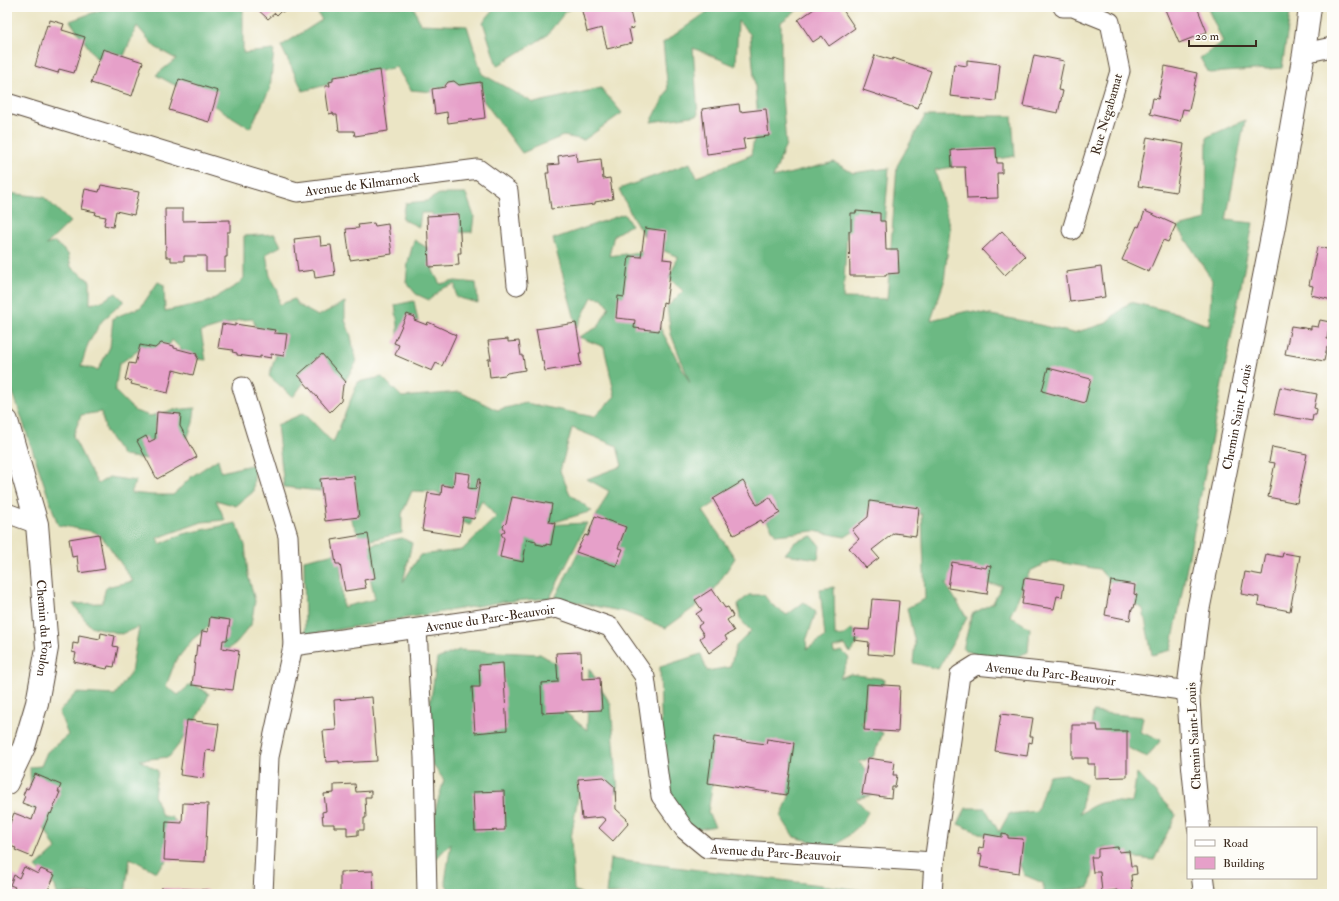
<svg xmlns="http://www.w3.org/2000/svg" width="1339" height="901" font-family="'IM FELL Double Pica',serif">
  <style>
    .forest { fill: #6cb983; stroke: #547250 }
    .building { fill: #e6a0c9 }
    .lines { fill: none; stroke-linecap: round; stroke-linejoin: round }
    .minor-casing { stroke: #554637; stroke-width: 21 }
    .tertiary-casing { stroke: #554637; stroke-width: 24 }
    .minor { stroke: #fff; stroke-width: 19 }
    .tertiary { stroke: #fff; stroke-width: 22 }
    .labels { text-anchor: middle; stroke-width: 3.5; stroke-linejoin: round; paint-order: stroke }
    .street-label { font-size: 13px; fill: #3b2a1e; stroke: #fdfcf7 }
  </style>
  <rect width="100%" height="100%" fill="#fdfcf7"/>
  <filter id="ink" filterUnits="userSpaceOnUse"><feTurbulence type="fractalNoise" baseFrequency=".025" numOctaves="2"/><feDisplacementMap in="SourceGraphic" scale="8" xChannelSelector="R" yChannelSelector="G"/><feConvolveMatrix kernelMatrix="1 2 1 2 8 2 1 2 1" color-interpolation-filters="sRGB"/></filter>
  <filter id="wash" filterUnits="userSpaceOnUse"><feTurbulence type="fractalNoise" baseFrequency=".012" numOctaves="4" result="noise"/><feDisplacementMap in="SourceGraphic" scale="16" xChannelSelector="R" yChannelSelector="G"/><feGaussianBlur stdDeviation="0.9" result="paint"/><feColorMatrix in="noise" values="0 0 0 0 0 0 0 0 0 0 0 0 0 0 0 0 0 1.4 0 .05"/><feComposite in="paint" operator="in"/></filter>
  <g filter="url(#wash)">
    <rect width="100%" height="100%" fill="#ebe5c5"/>
    <!-- forest -->
    <g class="forest">
      <path d="M109 7H243V53L274 50 270 89 250 128 218 108 156 75 176 59 155 47 137 26 119 67 96 58 70 21Z"/>
      <path d="M314 7H414L420 24 467 26 482 74 534 103 601 88 622 113 584 140 563 136 522 153 480 96 411 90 396 67 303 91 281 46 322 20Z"/>
      <path d="M496 7H575L566 11 546 36 497 66 483 22Z"/>
      <path d="M714 7H799L800 8 781 22V83L786 144 773 178 834 162 853 173 889 168 883 239 847 231 843 298 887 299 897 166 925 116H1012L1015 156 935 170 950 229 944 282 931 320 968 311 1019 320 1073 333 1104 324 1130 302 1177 313 1209 326 1212 280 1178 227 1206 220 1207 137 1245 120 1226 220 1253 223 1171 650 1152 655 1143 609 1126 600 1099 569 1051 561 1030 571 1010 616 1030 628 1028 652 998 665 963 649 972 614 993 603 1002 585 945 583 967 618 938 669 913 663 915 643 907 608 925 599 922 514 883 513 845 537 814 531 776 535 743 484 703 511 735 558 710 596 666 628 625 612 555 598 609 491 587 479 622 466 617 446 572 428 560 471 570 494 592 511 545 525 587 523 550 598 501 602 305 635 304 560 340 552 343 607 375 599 363 546 402 538 412 543 403 582 420 555 462 550 496 517 482 500 470 525 447 516 438 492 412 491 402 514V533L362 542 338 493 284 487 277 425 304 413 333 443 358 382 382 377 402 397 460 392 497 410 526 403 594 417 615 396 604 347 579 337 598 327 609 307 602 298 592 297 577 327 553 239 624 214 631 225 614 235 609 256 650 251 651 311 690 383 671 334 667 307 683 291 669 278 678 257 649 244 632 216 619 189 690 163 697 177 751 155 758 118 750 34 738 21 736 66 693 48 698 115 651 122 668 90 663 43Z"/>
      <path d="M1207 7H1291L1282 68 1209 73 1200 58 1223 42Z"/>
      <path d="M7 193 44 197 70 222 46 245 55 242 68 254 71 267 90 281V304L102 301 116 293 124 301 102 321 88 344 81 366 98 370 110 347 113 318 141 307 158 282 164 285 165 311 208 302 237 285 244 278V236L275 234 281 246 266 254 270 276 278 290 279 305 294 299 298 305 318 316 345 302V320L351 336 356 363 345 381H305L293 397 269 376 278 349 260 341 253 319 240 320 201 332 206 360 190 358 172 340 162 358 142 348 119 364 115 391 135 411 150 416 174 410 195 408 193 423 185 444 155 460 123 456 106 432 101 412 81 415 73 436 87 465 98 484 109 477 136 481 131 493 152 495H173L191 477 218 459 221 472 255 464 253 492 236 506 216 500 225 520 202 522 157 538 160 544 183 534 236 523 245 545 248 575 255 601 251 625 236 643 220 655V633L208 627 192 640 175 662 166 686 178 695 192 683 209 694C198 719 186 736 169 757L140 760 158 771 154 795 162 816 172 817 183 833 166 861 156 872 130 858 125 894H57L55 886 36 867 56 849 29 801 31 792 30 767 41 766 47 752 68 735 59 712 76 693 115 695 131 672 139 627 121 634 90 626 73 604 102 603 106 587 133 581 106 542 95 532 58 525 7 375Z"/>
      <path d="M439 194H466L474 216 472 232 439 233 432 213H421L419 227 402 219 406 203 427 201Z"/>
      <path d="M414 240 431 250 433 271 440 284 455 281 476 283 478 303 456 297 455 284 443 288 429 300 416 294 406 282 408 262Z"/>
      <path d="M414 301 419 327 398 350V325L395 305Z"/>
      <path d="M812 536 820 546 818 559 785 554 795 542Z"/>
      <path d="M834 587 835 636 844 635 852 629 860 640 850 653 845 645 833 648 834 653 842 651 849 658 840 678 850 674 885 679 879 711 861 723 883 733 873 757 859 762 872 776V795L856 799 868 812 861 824 832 850 810 841 794 837 781 817 790 794 772 792 714 774 708 813 715 826 689 831 667 786 662 754 660 667 701 654 707 671 730 667 736 646 751 631 740 619 738 604 749 595H764L771 604 787 615 804 602 816 612 806 641 807 649 825 637 820 589Z"/>
      <path d="M459 650 540 654 565 669 554 703 587 730 589 668 611 705 618 792 578 796 571 838 574 890 582 894H451L445 882 451 843 431 864 436 807 444 780 432 764 428 718 437 659Z"/>
      <path d="M1093 712 1143 717 1140 732 1161 740 1147 757 1128 748 1090 739Z"/>
      <path d="M1137 773 1176 815 1154 860 1136 858 1103 847 1097 857 1089 888 1064 890 1067 894H1044L1043 883 1024 875 1018 859 991 838 958 824 966 808H985L999 832 1009 814 1037 811 1048 776 1067 774 1086 784 1080 814C1102 799 1106 801 1132 803Z"/>
      <path d="M610 859 869 891 863 894H606Z"/>
    </g>
    <g id="blocks">
      <!-- building -->
      <g class="building">
        <path d="M255 7H292L290 10 287 8 283 12 281 11 277 15 275 13 268 19Z"/>
        <path d="M581 7H629L634 28 629 29 632 43 607 49 602 28 587 32Z"/>
        <path d="M817 7H841L855 28 829 46 822 36 813 42 798 20Z"/>
        <path d="M1164 7H1197L1207 32 1179 43Z"/>
        <path d="M50 20 64 24 62 30 85 37 74 73 59 69 58 73 35 66 47 25 49 26Z"/>
        <path d="M103 49 143 62 132 96 91 83Z"/>
        <path d="M875 55 892 60 893 58 931 71 918 108 863 90Z"/>
        <path d="M1034 55 1064 61 1058 90 1063 91 1058 113 1023 106Z"/>
        <path d="M967 60 1000 64 996 101 950 96 954 64 967 66Z"/>
        <path d="M1165 66 1197 73 1189 110 1183 109 1180 121 1150 114 1153 98 1158 99Z"/>
        <path d="M380 70 388 131 355 136 354 131H339L337 115H334L333 113 329 114 325 86H330L329 82 333 81V77Z"/>
        <path d="M179 79 218 91 209 122 169 110Z"/>
        <path d="M454 81 459 85 481 82 485 118 448 123 447 112 435 114 432 89 445 87V86L448 82Z"/>
        <path d="M739 104 740 112 766 109 769 136 743 139 745 149 707 154 702 109Z"/>
        <path d="M1147 137 1184 144 1176 192 1138 186Z"/>
        <path d="M996 148 997 163H1002V173H997L998 198 967 199 965 167H952L951 150Z"/>
        <path d="M576 153 577 162 601 159 603 179 610 178 613 199 595 202V204L551 209 546 173H549L548 165 559 164 558 156Z"/>
        <path d="M101 185 139 192 134 215 116 211 113 227 104 225 106 217 95 215 96 212 81 209 85 189 99 192Z"/>
        <path d="M165 209H183V221L230 220V232H227V257H225V271H206V256H184V261H171V257H166Z"/>
        <path d="M856 211 880 213V221H885L886 250H898L899 273 886 274V276H850L849 231H851V213H856Z"/>
        <path d="M1145 211 1176 225 1168 242 1163 240 1149 272 1122 260 1137 226 1139 227Z"/>
        <path d="M459 214 461 253H458L459 265 429 267 427 216Z"/>
        <path d="M374 223 375 226 388 224 392 254 350 260 346 229 359 228 358 225Z"/>
        <path d="M645 228 666 231 663 259 672 260 666 303 663 302 659 331 634 328 635 320 616 318 618 296 624 297 629 256 641 257Z"/>
        <path d="M1002 231 1025 256 1005 275 982 250Z"/>
        <path d="M320 236 321 246 331 245 335 275 315 278 314 270 298 272 294 239Z"/>
        <path d="M1317 247 1332 250V300L1311 295 1313 286 1309 285Z"/>
        <path d="M1101 267 1105 297 1070 302 1066 272Z"/>
        <path d="M407 314 415 317 414 320 427 325 428 322 456 335 442 366 436 363 432 371 395 355 399 345 394 343Z"/>
        <path d="M1320 320 1330 322 1327 339H1331L1330 348 1327 347 1324 361 1285 354 1291 326 1311 329V326L1318 327Z"/>
        <path d="M576 323 581 353H579L581 365 545 371 543 361H542L536 329Z"/>
        <path d="M222 324 235 326V324L275 330 274 333 287 334 284 356 271 354V358L260 356V358L237 355V353L232 352 233 350 218 348Z"/>
        <path d="M508 339V342L519 341 521 356H523L525 370 507 373 505 375 490 377 488 359H491L488 341Z"/>
        <path d="M161 343 174 346V348L197 354 196 356H198L193 375 173 370 168 393 131 384 132 381 125 380 129 363 135 364 140 345 155 348Z"/>
        <path d="M322 354 346 382 343 385 341 401 330 412 298 375Z"/>
        <path d="M1048 368 1091 379 1085 403 1042 391Z"/>
        <path d="M1280 387 1317 394 1314 408 1317 409 1316 415H1313L1312 421 1274 414Z"/>
        <path d="M157 412 181 414 180 426 197 457 157 479 137 441 146 436 149 442 155 439Z"/>
        <path d="M1272 447 1307 454 1297 503 1268 497 1275 463 1269 462Z"/>
        <path d="M455 472 470 474 468 488 476 489 478 479H480L474 519 463 517 460 536 422 530 428 493 441 495 442 485 453 487Z"/>
        <path d="M354 476 359 517 325 521 320 479Z"/>
        <path d="M743 481 757 505 770 497 780 513 763 523 761 520 734 535 713 499Z"/>
        <path d="M512 497 552 504 549 522 555 523 551 545 546 544V546L536 544V541L527 539 523 562 500 557 504 538 501 534 505 531 503 526 506 523Z"/>
        <path d="M870 501 919 508 916 536 894 533 872 550 879 558 866 568 849 548 859 539 852 530 868 517Z"/>
        <path d="M595 516 626 527 618 548 623 549 616 566 576 552 585 535 588 536Z"/>
        <path d="M99 534 105 569 79 573 77 556 72 557 69 539Z"/>
        <path d="M368 534 375 578 364 580 366 588 345 591 340 564H336L332 540Z"/>
        <path d="M1283 553 1300 556 1290 611 1258 605 1259 597 1241 594 1245 572 1262 575 1266 554 1282 557Z"/>
        <path d="M952 562 986 568 987 565 991 566 987 594 948 588Z"/>
        <path d="M1024 578 1064 584 1062 597 1057 596 1054 609 1022 604 1024 590H1022Z"/>
        <path d="M1111 581 1135 585 1134 594 1137 595 1134 608H1132L1130 620 1105 615Z"/>
        <path d="M712 589 725 608 728 607 733 616 727 620 734 631 725 636 727 640 709 653 700 638 704 635 698 626 702 623 696 614 702 610 695 600Z"/>
        <path d="M872 599 899 601 894 656 868 654 869 642 854 640 855 629 869 630Z"/>
        <path d="M210 617 230 620 227 640H223L222 648 239 651 233 690 192 685 197 645 200 646 202 631 208 632Z"/>
        <path d="M101 633 115 636 113 646 118 647 114 667 108 666 107 669 74 662 76 653 72 652 73 643 78 644 79 635 100 639Z"/>
        <path d="M581 652 582 679 600 678 602 710 542 713 541 683 558 682 556 653Z"/>
        <path d="M503 663 507 730 475 733 472 687H480L479 665Z"/>
        <path d="M867 684 900 686 898 732 864 730Z"/>
        <path d="M372 697 377 761 339 763V761L326 762 323 731 336 730 334 700Z"/>
        <path d="M1001 714 1033 718 1030 736H1033L1032 743 1029 742 1027 756 995 751Z"/>
        <path d="M187 720 219 724 215 751 206 750 203 778 180 775Z"/>
        <path d="M1072 725H1097L1098 731H1127V777L1095 778V764H1088V758H1072Z"/>
        <path d="M714 737 766 744 767 739 794 743 787 795 708 783Z"/>
        <path d="M868 758 895 762 893 775H897L895 787H892L891 798 862 794Z"/>
        <path d="M35 774 61 785 58 792H60L51 814 50 813 32 857 15 850 16 848 7 845V831L14 813 32 820 36 808 22 803 25 796 23 795 26 788 28 789Z"/>
        <path d="M604 777 615 787 616 809 627 819 628 824 613 841 599 828 606 820 602 817 582 819 578 779Z"/>
        <path d="M355 784 356 792 371 791V797H365L366 818H364V830H358V835L347 836V827H334V824H323L322 812 326 811 324 794 334 793V785Z"/>
        <path d="M504 791 505 830 475 831 473 792Z"/>
        <path d="M183 803 208 804 205 862 164 860 166 822 182 823Z"/>
        <path d="M985 834 1002 837V834L1008 835V838L1023 839 1019 873 980 867 982 855 978 854 979 847 983 848Z"/>
        <path d="M1118 847 1119 852 1129 851 1131 866H1136L1137 874 1131 875 1133 894H1118L1117 890 1102 892 1100 872H1093L1091 857H1098V849Z"/>
        <path d="M24 867 38 874 41 869 55 875 46 894H11L15 887 10 885 14 875 19 878Z"/>
        <path d="M373 871 374 894H340V872Z"/>
        <path d="M161 888 207 890V894H161Z"/>
      </g>
    </g>
  </g>
  <g filter="url(#ink)">
    <use href="#blocks" fill-opacity="0" stroke="#554637" stroke-width="1"/>
    <g class="lines">
      <defs>
        <g id="minor">
          <path d="M1063 7H1073L1110 22 1120 71 1072 230"/>
          <path d="M1304 53 1332 47"/>
          <path id="s1" d="M7 103 297 192 478 169 508 191 517 285"/>
          <path d="M242 387 288 536 293 646 269 757 263 894"/>
          <path d="M7 513 37 524"/>
          <path d="M417 629 424 758 427 894"/>
          <path id="s2" d="M293 646 557 608 610 627 645 677 661 796 685 830 707 848 934 862"/>
          <path id="s3" d="M932 894 934 862 960 675 976 665 1090 677 1188 691"/>
        </g>
        <g id="tertiary">
          <path id="s4" d="M7 421 37 524 47 648 37 703 24 747 7 783"/>
          <path id="s5" d="M1199 828 1193 767 1188 691 1198 611 1274 226 1304 53 1310 7"/>
          <path d="M1203 878 1205 894"/>
        </g>
      </defs>
      <!-- minor casing -->
      <use href="#minor" class="minor-casing"/>
      <!-- tertiary casing -->
      <use href="#tertiary" class="tertiary-casing"/>
      <!-- minor -->
      <use href="#minor" class="minor"/>
      <!-- tertiary -->
      <use href="#tertiary" class="tertiary"/>
    </g>
  </g>
  <g class="labels">
    <!-- street labels -->
    <g class="street-label">
      <text transform="translate(1106 114) rotate(-74)" y="5">Rue Negabamat</text>
      <text dy="5" stroke="none"><textPath href="#s1" startOffset="369">Avenue de Kilmarnock</textPath></text>
      <text dy="5" stroke="none"><textPath href="#s5" startOffset="416">Chemin Saint-Louis</textPath></text>
      <text dy="5" stroke="none"><textPath href="#s2" startOffset="199">Avenue du Parc-Beauvoir</textPath></text>
      <text dy="5" stroke="none"><textPath href="#s4" startOffset="212">Chemin du Foulon</textPath></text>
      <text dy="5" stroke="none"><textPath href="#s3" startOffset="315">Avenue du Parc-Beauvoir</textPath></text>
      <text transform="translate(1193 736) rotate(-93)" y="5">Chemin Saint-Louis</text>
      <text dy="5" stroke="none"><textPath href="#s2" startOffset="643">Avenue du Parc-Beauvoir</textPath></text>
    </g>
  </g>
  <!-- margin -->
  <rect width="1339" height="901" fill="none" stroke="#fdfcf7" stroke-width="24"/>
  <!-- legend -->
  <rect x="1187" y="827" width="130" height="52" fill="#fdfcf7" stroke="#afa8a0"/>
  <rect x="1195" y="840" width="20" height="6" fill="#ffffff" stroke="#afa8a0"/>
  <text x="1223" y="847" font-size="12" fill="#3b2a1e">Road</text>
  <rect x="1195" y="857" width="20" height="12" fill="#e6a0c9" stroke="#afa8a0"/>
  <text x="1223" y="867" font-size="12" fill="#3b2a1e">Building</text>
  <!-- scale -->
  <path d="M1189 40v6h67v-6" fill="none" stroke="#3b2a1e" stroke-width="2"/>
  <text x="1195" y="40" font-size="12" fill="#3b2a1e" stroke="#fdfcf7" stroke-width="3" paint-order="stroke">20 m</text>
</svg>
